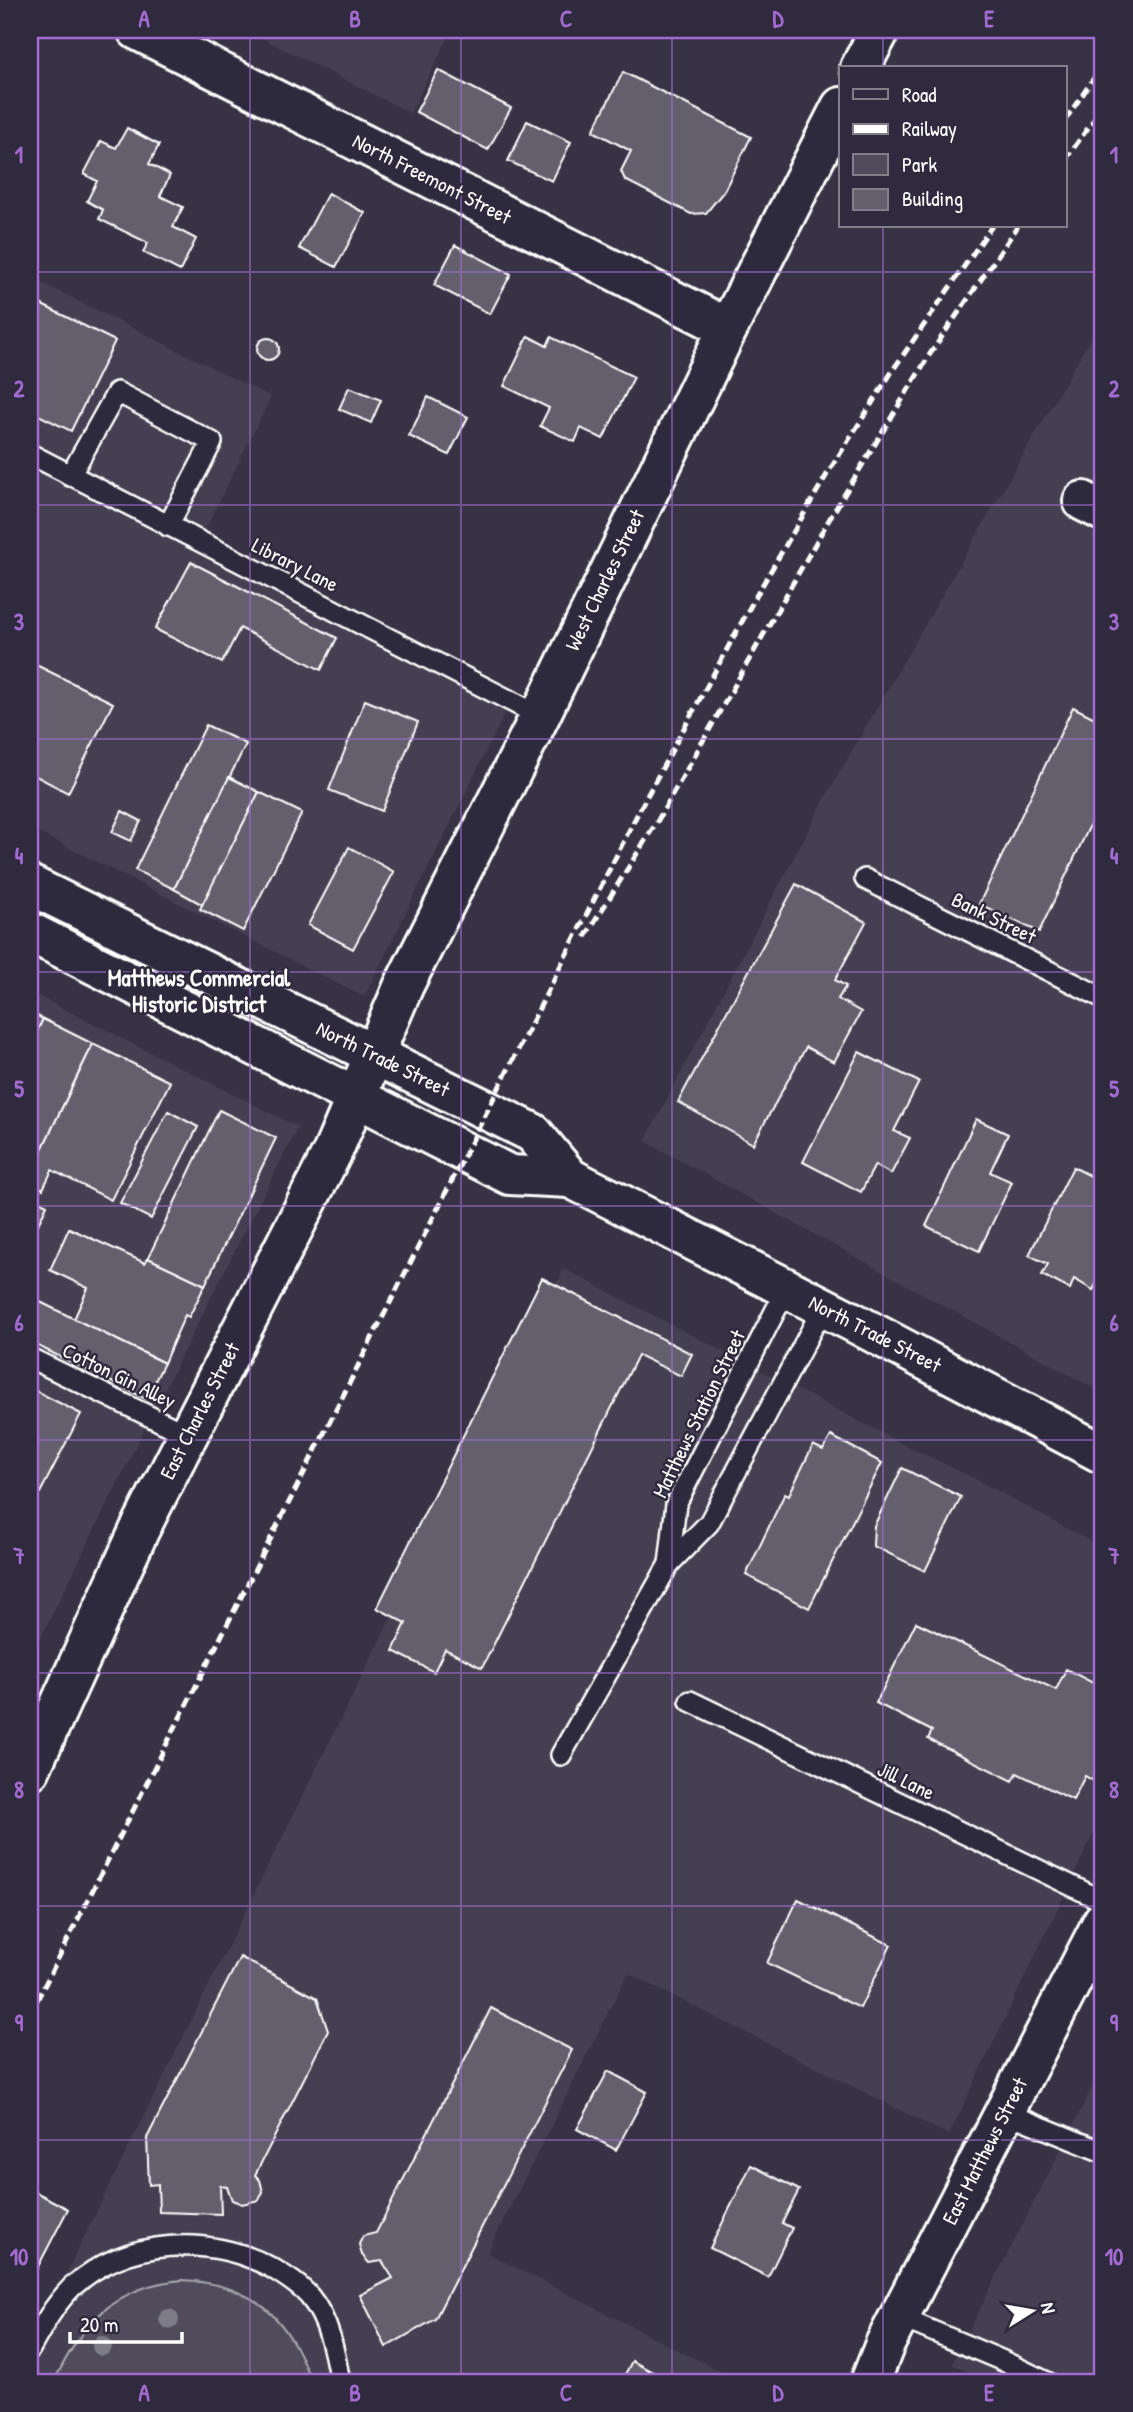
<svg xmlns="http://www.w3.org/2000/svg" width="1133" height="2412" font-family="'Patrick Hand',sans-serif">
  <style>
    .built { fill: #444051 }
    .green { fill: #514c5c; stroke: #a8a6ae; stroke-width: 2 }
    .building { fill: #635f6d; stroke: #fff; stroke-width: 2 }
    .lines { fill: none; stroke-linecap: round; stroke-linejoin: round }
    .lane-casing { stroke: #fff; stroke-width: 24 }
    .street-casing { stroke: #fff; stroke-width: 44 }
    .secondary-casing { stroke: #fff; stroke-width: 44 }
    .lane { stroke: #2f2a3d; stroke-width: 19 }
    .street { stroke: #2f2a3d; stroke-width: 38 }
    .secondary { stroke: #2f2a3d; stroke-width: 38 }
    .rail { stroke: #fff; stroke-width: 5; stroke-dasharray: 10 5; stroke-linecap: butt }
    .tree { fill: #7e7c88 }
    .grid { fill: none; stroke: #a36bd2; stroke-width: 2; stroke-opacity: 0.55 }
    .labels { text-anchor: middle; stroke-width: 5; stroke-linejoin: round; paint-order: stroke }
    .street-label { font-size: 21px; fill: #fff; stroke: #2f2a3d }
    .neighbourhood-label { font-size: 23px; font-weight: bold; fill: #fff; stroke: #2f2a3d }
    .neatline { fill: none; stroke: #a36bd2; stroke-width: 2.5 }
    .grid-label { font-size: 23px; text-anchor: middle; font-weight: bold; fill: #a36bd2 }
  </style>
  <rect width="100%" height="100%" fill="#373345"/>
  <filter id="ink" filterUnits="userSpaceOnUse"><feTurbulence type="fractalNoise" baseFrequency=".0143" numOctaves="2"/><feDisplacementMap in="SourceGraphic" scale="14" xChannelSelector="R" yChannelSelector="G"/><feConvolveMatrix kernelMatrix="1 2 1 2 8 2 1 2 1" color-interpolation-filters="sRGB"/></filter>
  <g filter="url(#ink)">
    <!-- built -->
    <g class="built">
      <path d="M246 30H452L410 113Z"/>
      <path d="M30 277 271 397 205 530 204 557 506 711 364 997 30 828Z"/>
      <path d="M1103 317V1393L645 1141 830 789Z"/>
      <path d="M30 992 298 1127 174 1370 30 1659Z"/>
      <path d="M564 1269 901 1443 977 1480 1103 1548V1814L949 2135 628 1973 487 2253 741 2382H311L299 2349 278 2321 213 2282 183 2280 161 2282 115 2302 89 2323 66 2357 54 2382H30V2346Z"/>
      <path d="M1103 2066V2382H991L952 2364Z"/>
    </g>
    <!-- green -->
    <path class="green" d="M183 2280C254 2285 288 2316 311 2382H54C81 2324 115 2285 183 2280Z"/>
    <!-- building -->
    <g class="building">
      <path d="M438 70 511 108 488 150 416 112Z"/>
      <path d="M623 72 751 137 724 191 706 213 691 214 625 180 621 171 631 151 593 131Z"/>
      <path d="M527 121 571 142 552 181 508 161Z"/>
      <path d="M127 128 159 145 149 164 170 175 160 196 183 207 173 227 196 239 180 271 143 252 148 243 99 219 103 210 87 201 97 181 84 174 101 141 116 148Z"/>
      <path d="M328 193 365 213 336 267 299 248Z"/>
      <path d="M455 245 511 274 490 314 434 285Z"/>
      <path d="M30 299 115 341 71 431 30 411Z"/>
      <path d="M528 336 547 346 551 337 634 377 603 439 581 428 575 442 540 426 549 408 504 386Z"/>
      <circle cx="268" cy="349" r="11"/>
      <path d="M349 387 381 400 371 423 339 409Z"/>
      <path d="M428 397 468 417 449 455 409 436Z"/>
      <path d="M191 562 337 638 321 670 240 628 222 663 155 629Z"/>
      <path d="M30 662 113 703 68 793 30 773Z"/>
      <path d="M365 700 418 722 382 811 329 790Z"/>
      <path d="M1073 707 1103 722V798L1039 932 979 904Z"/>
      <path d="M206 725 246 744 174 889 135 870Z"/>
      <path d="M229 777 259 792 203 905 174 889Z"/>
      <path d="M259 792 302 813 243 931 200 909Z"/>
      <path d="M122 811 141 821 131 841 112 832Z"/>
      <path d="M349 847 394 872 353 949 308 925Z"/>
      <path d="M796 884 866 922 835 980 846 986 838 999 861 1012 834 1062 806 1047 753 1144 678 1102Z"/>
      <path d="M30 1012 43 1019 30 1046Z"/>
      <path d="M43 1019 93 1044 30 1174V1046Z"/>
      <path d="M93 1044 170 1082 111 1200 52 1170 43 1189 30 1182V1174Z"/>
      <path d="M859 1052 919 1082 894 1131 910 1138 891 1174 875 1165 861 1192 803 1162Z"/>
      <path d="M219 1110 276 1138 205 1285 148 1258Z"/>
      <path d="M168 1111 198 1127 151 1219 120 1203Z"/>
      <path d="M976 1119 1008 1134 990 1172 1012 1182 979 1251 926 1226Z"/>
      <path d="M1073 1167 1099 1180 1093 1191 1103 1196V1271L1093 1290 1074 1279 1070 1289 1042 1275 1048 1264 1029 1255Z"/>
      <path d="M30 1197 47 1205 30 1242Z"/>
      <path d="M69 1228 145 1263 148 1258 205 1285 189 1317 185 1315 164 1363 74 1319 88 1288 50 1270Z"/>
      <path d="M542 1278 692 1354 681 1376 638 1355 482 1668 445 1649 434 1672 393 1651 406 1623 377 1608Z"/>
      <path d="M30 1297 164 1363 146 1399 30 1342Z"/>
      <path d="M30 1388 81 1414 40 1493 30 1488Z"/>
      <path d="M831 1436 882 1463 809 1608 746 1575 785 1493 789 1495 813 1445 823 1450Z"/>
      <path d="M902 1468 961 1497 925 1571 873 1546 874 1526Z"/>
      <path d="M916 1622 1056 1690 1066 1669 1103 1688V1733L1099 1742 1103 1744V1758L1092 1780 1085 1776 1073 1800 1017 1773 1013 1781 928 1739 932 1731 876 1703Z"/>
      <path d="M798 1899 891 1945 860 2008 767 1963Z"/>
      <path d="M240 1957 317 1998 328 2031 255 2175 260 2180 263 2192 259 2200 242 2204 232 2200 227 2187 220 2186 221 2214 159 2212 158 2184 149 2185 147 2138Z"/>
      <path d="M491 2008 572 2050 435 2319 386 2347 360 2295 393 2278 382 2261 369 2263 362 2255 359 2244 363 2236 376 2233Z"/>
      <path d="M608 2071 647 2092 616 2150 577 2129Z"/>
      <path d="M751 2165 799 2190 782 2223 792 2228 768 2277 710 2248Z"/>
      <path d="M30 2189 68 2209 30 2282Z"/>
      <path d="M632 2361 671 2382H621Z"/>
    </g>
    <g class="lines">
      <defs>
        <g id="lane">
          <path d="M30 454 540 716"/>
          <path d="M70 476 117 392 212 442 168 526"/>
          <path d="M865 879 1103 998"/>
          <path d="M30 1358 188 1435"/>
          <path d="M669 1564 676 1504 786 1290"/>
          <path d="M690 1701 1103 1901"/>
          <path d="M561 1755 669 1564 709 1523 823 1308"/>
          <path d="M1004 2112 1103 2152"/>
          <path d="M899 2317 1001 2360 1047 2382"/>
          <path d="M30 2349C42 2327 54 2305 72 2287 126 2238 210 2234 272 2268 285 2276 300 2285 310 2297 329 2320 335 2354 340 2382"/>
        </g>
        <g id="street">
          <path d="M137 30 728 328"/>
          <path d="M860 68 880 30"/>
          <path d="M1083 501 1103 511"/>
          <path d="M374 1055 404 985 540 716 728 328 841 107"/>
        </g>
        <g id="secondary">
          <path d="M30 885 533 1133 570 1178 853 1322 1103 1454"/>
          <path d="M30 932 510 1175 570 1178"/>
          <path d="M30 1770 139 1531 333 1151 374 1055"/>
          <path d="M870 2382 885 2344 1103 1921"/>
        </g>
      </defs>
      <!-- lane casing -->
      <use href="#lane" class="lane-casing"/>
      <!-- street casing -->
      <use href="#street" class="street-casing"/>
      <!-- secondary casing -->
      <use href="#secondary" class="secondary-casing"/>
      <!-- lane -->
      <use href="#lane" class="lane"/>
      <!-- street -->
      <use href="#street" class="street"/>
      <!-- secondary -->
      <use href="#secondary" class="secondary"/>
      <!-- rail -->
      <g class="rail">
        <path d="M1065 120 1103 65"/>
        <path d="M1065 160 1103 107"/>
        <path d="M585 937 658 820 827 523 930 354 1018 226"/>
        <path d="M30 2014 641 807 756 596 829 471 895 367 992 226"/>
      </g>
    </g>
    <!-- trees -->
    <g class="tree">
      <circle cx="169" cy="2319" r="10"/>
      <circle cx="102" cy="2346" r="10"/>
    </g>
  </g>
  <!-- grid -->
  <path class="grid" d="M250 30V2382M461 30V2382M672 30V2382M883 30V68M883 226V2382M30 272H1103M30 505H1103M30 739H1103M30 972H1103M30 1206H1103M30 1440H1103M30 1673H1103M30 1906H1103M30 2140H1103"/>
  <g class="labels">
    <!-- street labels -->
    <g class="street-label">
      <text transform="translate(432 179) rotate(27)" y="7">North Freemont Street</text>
      <text transform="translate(295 565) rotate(27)" y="7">Library Lane</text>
      <text transform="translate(605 580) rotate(-64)" y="7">West Charles Street</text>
      <text transform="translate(994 918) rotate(26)" y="7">Bank Street</text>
      <text transform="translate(383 1059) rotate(26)" y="7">North Trade Street</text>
      <text transform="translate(875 1334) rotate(27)" y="7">North Trade Street</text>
      <text transform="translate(119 1376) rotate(26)" y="7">Cotton Gin Alley</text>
      <text transform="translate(200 1411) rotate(-63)" y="7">East Charles Street</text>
      <text transform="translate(699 1414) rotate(-64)" y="7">Matthews Station Street</text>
      <text transform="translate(906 1781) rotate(26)" y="7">Jill Lane</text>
      <text transform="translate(985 2151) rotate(-63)" y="7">East Matthews Street</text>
    </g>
    <!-- neighbourhood labels -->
    <g class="neighbourhood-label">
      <text x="199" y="986">Matthews Commercial<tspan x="199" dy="26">Historic District</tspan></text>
    </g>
  </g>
  <!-- margin -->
  <rect width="1133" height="2412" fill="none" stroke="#2f2a3d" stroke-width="77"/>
  <!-- legend -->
  <rect x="839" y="66" width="228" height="161" fill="#2f2a3d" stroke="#827f8b" stroke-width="2"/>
  <rect x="853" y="89" width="35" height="10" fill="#2f2a3d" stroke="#827f8b" stroke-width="2"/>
  <text x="902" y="102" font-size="21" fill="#ffffff">Road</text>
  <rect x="853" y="124" width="35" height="10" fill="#ffffff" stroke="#827f8b" stroke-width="2"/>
  <text x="902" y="136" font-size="21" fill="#ffffff">Railway</text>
  <rect x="853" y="154" width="35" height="21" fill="#514c5c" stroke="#827f8b" stroke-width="2"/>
  <text x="902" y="172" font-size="21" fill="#ffffff">Park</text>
  <rect x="853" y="189" width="35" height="21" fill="#635f6d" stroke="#827f8b" stroke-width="2"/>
  <text x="902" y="206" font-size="21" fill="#ffffff">Building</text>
  <!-- north arrow -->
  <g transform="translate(1032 2311) rotate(79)" stroke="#2f2a3d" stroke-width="5" paint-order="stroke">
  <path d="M0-5L12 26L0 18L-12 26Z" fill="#ffffff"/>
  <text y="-10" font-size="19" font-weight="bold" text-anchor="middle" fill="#ffffff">N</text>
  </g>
  <!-- scale -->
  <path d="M70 2332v10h112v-10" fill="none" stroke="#ffffff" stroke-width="3.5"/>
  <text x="80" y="2332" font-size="21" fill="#ffffff" stroke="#2f2a3d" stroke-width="5" paint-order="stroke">20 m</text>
  <rect x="38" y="38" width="1056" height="2336" class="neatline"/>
  <g class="grid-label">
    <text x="144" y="27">A</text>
    <text x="355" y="27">B</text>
    <text x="566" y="27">C</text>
    <text x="778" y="27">D</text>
    <text x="989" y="27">E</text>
    <text x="19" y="163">1</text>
    <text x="1114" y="163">1</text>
    <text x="19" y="397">2</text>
    <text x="1114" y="397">2</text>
    <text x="19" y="630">3</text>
    <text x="1114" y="630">3</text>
    <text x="19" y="864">4</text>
    <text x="1114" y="864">4</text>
    <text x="19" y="1097">5</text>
    <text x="1114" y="1097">5</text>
    <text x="19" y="1331">6</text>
    <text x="1114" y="1331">6</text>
    <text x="19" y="1564">7</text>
    <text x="1114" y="1564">7</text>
    <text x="19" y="1798">8</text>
    <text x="1114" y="1798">8</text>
    <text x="19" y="2031">9</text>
    <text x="1114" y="2031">9</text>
    <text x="19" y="2265">10</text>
    <text x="1114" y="2265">10</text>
    <text x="144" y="2401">A</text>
    <text x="355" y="2401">B</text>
    <text x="566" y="2401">C</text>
    <text x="778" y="2401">D</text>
    <text x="989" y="2401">E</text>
  </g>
</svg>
